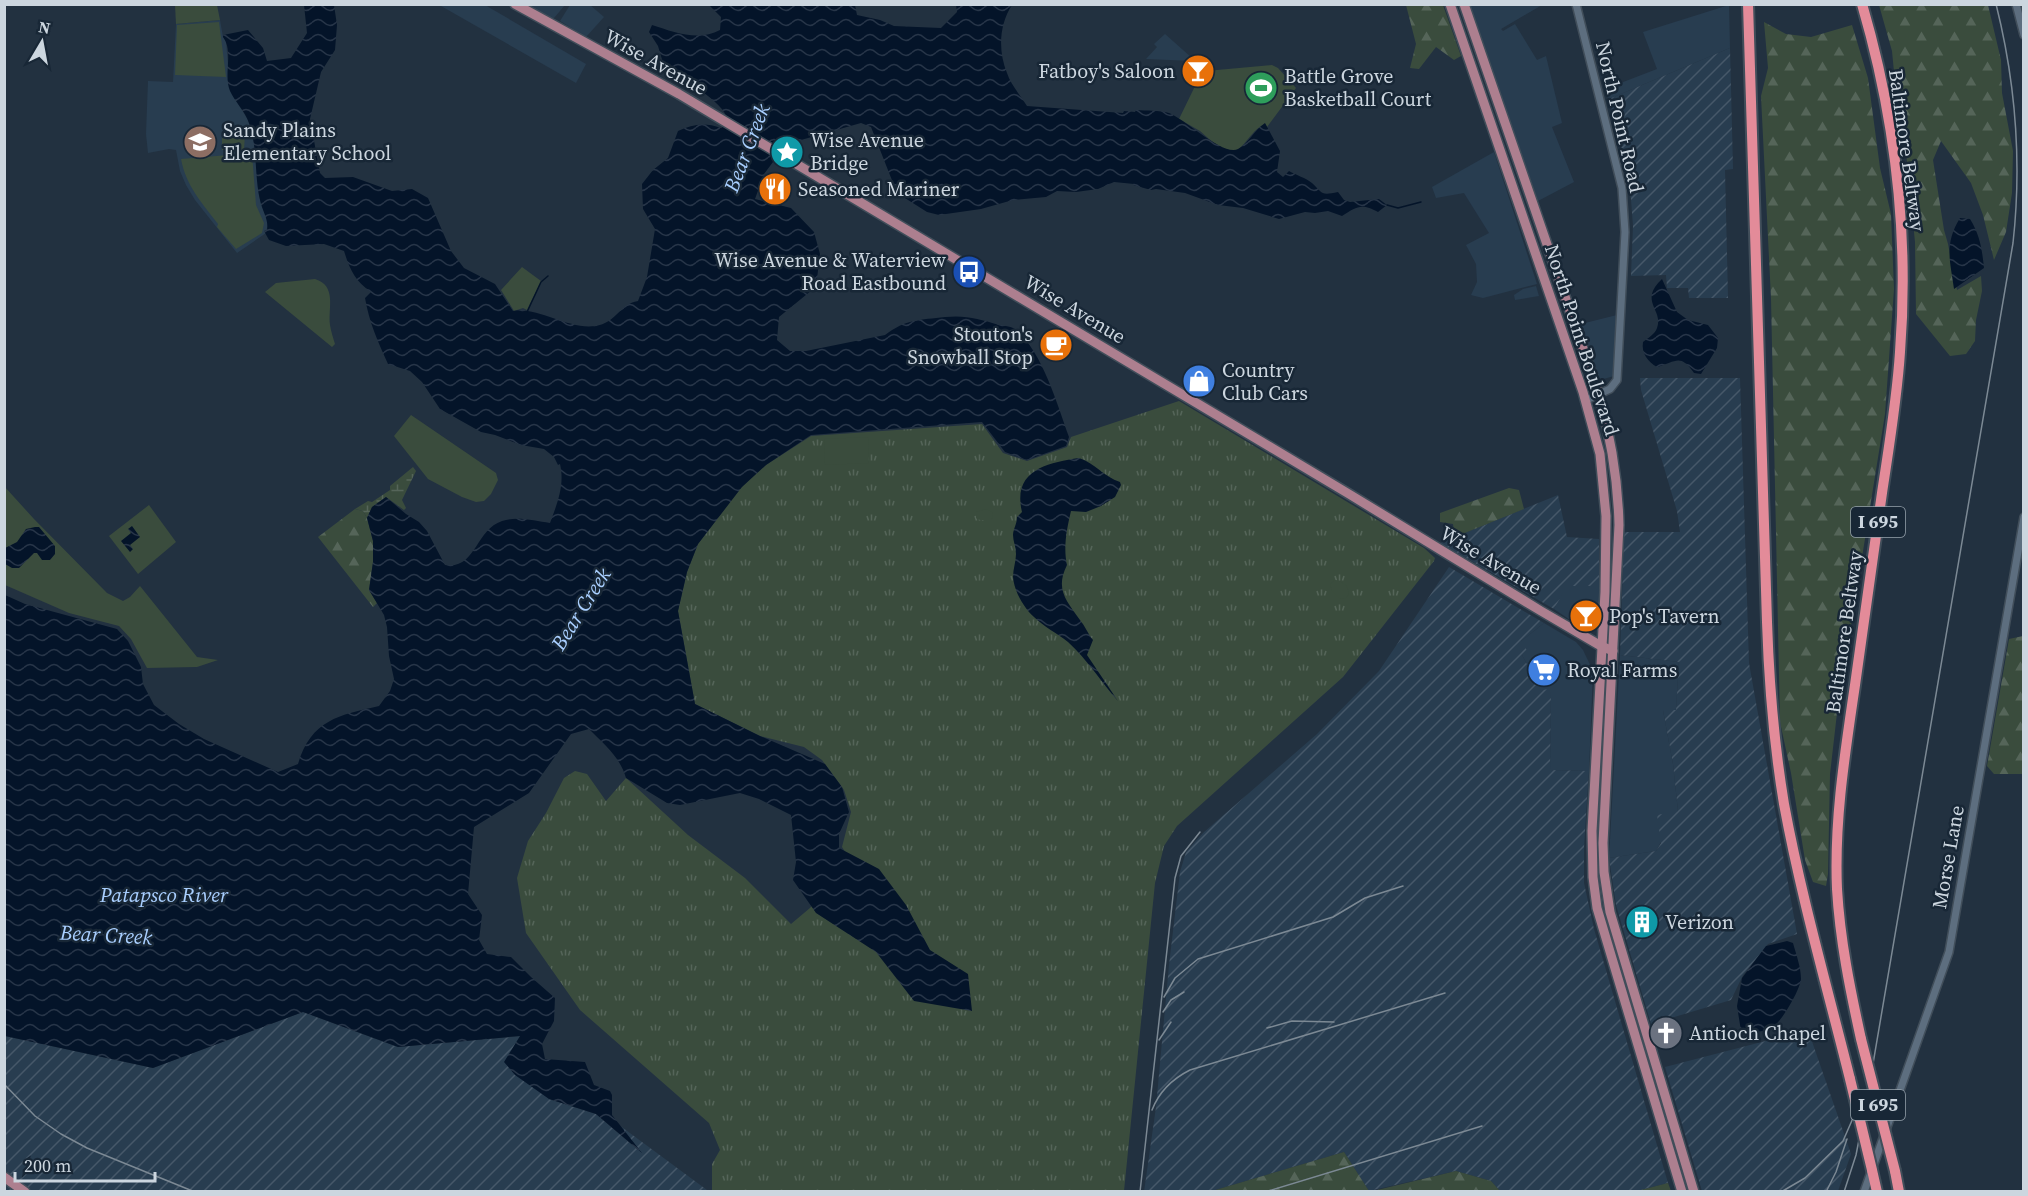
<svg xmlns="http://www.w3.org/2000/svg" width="2028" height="1196" font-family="'Source Serif 4',serif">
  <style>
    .built { fill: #283d50 }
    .industrial { fill: url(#industrial-furrows) }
    .grass { fill: url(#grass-tufts) }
    .forest { fill: url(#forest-firs) }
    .wetland { fill: url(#wetland-marsh) }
    .park { fill: #3a4c3d }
    .water { fill: url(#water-waves) }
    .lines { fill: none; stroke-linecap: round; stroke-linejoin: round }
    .stream { stroke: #041429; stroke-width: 1.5 }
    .minor-casing { stroke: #414e5a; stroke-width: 10 }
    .major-casing { stroke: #414e5a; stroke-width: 12 }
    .highway-casing { stroke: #414e5a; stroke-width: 14 }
    .minor { stroke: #5d6e7f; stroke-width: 7 }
    .major { stroke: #ad7f8f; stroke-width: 9 }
    .highway { stroke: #e38b99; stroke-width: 10 }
    .rail { stroke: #7c8994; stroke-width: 1.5 }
    .highway-bridge-casing { stroke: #414e5a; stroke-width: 14; stroke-linecap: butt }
    .highway-bridge { stroke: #e38b99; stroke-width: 10 }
    .labels { text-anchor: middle; stroke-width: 5; stroke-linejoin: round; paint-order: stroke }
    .shield { fill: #182736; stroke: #96a2ac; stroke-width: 1.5 }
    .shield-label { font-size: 18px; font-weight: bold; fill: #ccd6df }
    .street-label { font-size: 20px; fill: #ccd6df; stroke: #182736 }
    .poi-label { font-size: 20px; fill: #ccd6df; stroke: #182736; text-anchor: start }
    .water-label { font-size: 21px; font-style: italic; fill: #a9cfff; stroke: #182736 }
  </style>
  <defs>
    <pattern id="industrial-furrows" width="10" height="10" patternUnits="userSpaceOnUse" patternTransform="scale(1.5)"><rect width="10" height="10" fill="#283d50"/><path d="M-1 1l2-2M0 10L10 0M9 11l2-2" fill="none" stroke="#465869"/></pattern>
    <pattern id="grass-tufts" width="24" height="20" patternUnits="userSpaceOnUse" patternTransform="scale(1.5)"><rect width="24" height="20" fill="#3a4c3d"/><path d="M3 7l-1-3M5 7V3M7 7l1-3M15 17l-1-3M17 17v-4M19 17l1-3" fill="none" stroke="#556559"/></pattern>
    <pattern id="forest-firs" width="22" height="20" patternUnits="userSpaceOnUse" patternTransform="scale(1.5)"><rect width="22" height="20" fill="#3a4c3d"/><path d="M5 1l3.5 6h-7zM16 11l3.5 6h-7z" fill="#556559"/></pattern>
    <pattern id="wetland-marsh" width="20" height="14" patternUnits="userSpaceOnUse" patternTransform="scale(1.5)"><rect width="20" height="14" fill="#3a4c3d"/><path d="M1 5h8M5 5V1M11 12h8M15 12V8" fill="none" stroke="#556559"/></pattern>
    <pattern id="water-waves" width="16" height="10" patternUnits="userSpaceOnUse" patternTransform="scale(1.5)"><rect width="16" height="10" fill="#041429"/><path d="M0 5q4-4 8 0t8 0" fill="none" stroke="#273548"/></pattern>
  </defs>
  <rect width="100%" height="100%" fill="#223140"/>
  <!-- built -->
  <g class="built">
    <path d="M441 5H485L586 64 576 83 441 6Z"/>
    <path d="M525 5H565L554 18H551Z"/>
    <path d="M570 5H590L604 17 586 37 560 21Z"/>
    <path d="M1469 5H1542L1501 29 1503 31 1515 24 1537 60 1546 56 1562 123 1552 127 1574 182 1538 201Z"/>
    <path d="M1729 5 1730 48 1609 99 1605 89 1657 69 1643 32Z"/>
    <path d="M220 20 223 37 226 41 230 90 248 120 256 150 259 196 268 223 266 233 237 253 195 200 186 185 180 171 176 150 169 149 148 153 146 134 148 81 173 82 176 24Z"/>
    <path d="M1165 34 1192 58 1193 61 1146 59 1157 47 1154 44Z"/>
    <path d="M1494 152 1537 284 1483 298 1471 295 1477 282 1476 264 1466 245 1489 233 1464 193 1436 198 1432 187Z"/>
    <path d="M1536 286 1539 296 1515 300 1514 295 1523 289Z"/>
    <path d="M1617 315 1614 376 1600 380 1581 324Z"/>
    <path d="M1566 586H1599V608L1594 625 1590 630H1585L1554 609Z"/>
    <path d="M1544 623 1576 642 1583 650 1593 671 1589 771 1550 770 1551 690 1541 691 1522 655 1521 641Z"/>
    <path d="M1620 655 1679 662 1676 711 1663 710 1673 764 1678 811 1656 851 1609 858Z"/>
  </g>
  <!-- industrial -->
  <g class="industrial">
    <path d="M1730 48 1733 169 1725 170 1728 298H1689L1688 288H1667L1666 275 1631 276 1633 226 1631 199 1626 167 1609 99Z"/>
    <path d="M1640 378H1740L1749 663 1797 934 1768 944 1743 975 1731 1000 1651 1024 1616 905 1609 858 1656 851 1661 843 1657 815 1678 811 1673 764 1663 710H1676L1679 662 1620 655 1624 532H1680L1677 511 1641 390Z"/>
    <path d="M1558 495 1567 537 1599 539V586H1567L1554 609 1440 543Z"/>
    <path d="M1449 567 1544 623 1521 641 1528 652 1522 655 1541 690 1551 689 1550 770 1589 771 1584 847V883L1594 929 1668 1183 1637 1191H1500L1491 1181 1456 1171 1369 1191 1344 1152 1212 1191 1144 1192 1156 1107 1169 965 1180 872 1186 852 1203 833 1317 734 1379 671Z"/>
    <path d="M303 1012 398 1047 521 1036 549 1099 596 1114 638 1150 619 1125 707 1190 706 1192H5V1036L153 1068Z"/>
    <path d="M1808 1030 1851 1154 1838 1191H1702L1665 1067Z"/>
  </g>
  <!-- grass -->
  <path class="grass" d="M1179 401 1424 548 1435 558 1434 561 1343 677 1177 826 1164 846 1155 883 1124 1191H712V1164L720 1150 709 1123 580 1010 526 933 517 878 528 841 546 813 564 778 575 771 587 774 606 801 626 778 688 835 745 878 791 924 810 908 851 861 842 847 851 812 844 790 822 760 804 747 760 736 695 704 678 611 687 572 698 544 741 487 766 465 811 436 982 424 1003 453 1027 461 1067 447 1071 437Z"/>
  <!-- forest -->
  <g class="forest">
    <path d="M1406 5H1443L1461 56 1454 60 1436 47 1419 69 1410 68 1416 44Z"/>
    <path d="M1879 5H1988L2001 60 2002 93 2013 151 2012 193 2006 232 1994 260 1983 215 1971 183 1941 141 1933 160 1944 230 1948 244 1957 290 1981 276 1982 291 1976 320 1975 341 1966 354 1950 356 1916 314 1915 242 1904 132 1895 82 1892 51Z"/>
    <path d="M1764 22 1786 34 1811 37 1852 25 1868 78 1880 168 1891 214 1894 289 1885 414 1837 713 1830 774 1828 874 1826 886 1813 882 1805 860 1791 773 1780 722 1771 298 1761 96 1768 68Z"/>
    <path d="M1509 488 1519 490 1524 509 1455 537 1453 524 1440 522V513Z"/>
    <path d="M355 509 363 511 367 518 373 541V562L369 590 377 603 373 607 318 537Z"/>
    <path d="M2023 636V774H1994L1987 766 2009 639Z"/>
    <path d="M1344 1152 1369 1191H1212Z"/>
    <path d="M1456 1171 1491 1181 1500 1191H1373Z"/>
    <path d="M1668 1183 1671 1191H1637Z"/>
  </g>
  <!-- wetland -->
  <path class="wetland" d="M413 467 416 471 402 500 406 508 404 510 386 497 372 507 367 518 363 511 355 509 368 501 372 502 390 490V486Z"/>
  <!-- park -->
  <g class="park">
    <path d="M175 5H217L220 20 176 24Z"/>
    <path d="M219 22 226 77 175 75 177 25Z"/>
    <path d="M1272 65 1278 68 1296 88 1267 127 1265 124C1254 129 1249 139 1241 147 1228 160 1210 139 1200 131 1193 127 1186 123 1179 119L1197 82 1201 80 1206 71Z"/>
    <path d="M222 133H245L244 150H222Z"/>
    <path d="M252 153 256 205 264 223 262 233 236 249 217 227 218 224C202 203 186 186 181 159Z"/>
    <path d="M522 267 541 281 527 310 523 308 514 311 501 290Z"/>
    <path d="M315 279C337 286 328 307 330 325 331 331 333 338 335 344L332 347 265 292 276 283Z"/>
    <path d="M411 415 496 473 498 480 491 494 484 501 476 502 462 497 428 479 394 436Z"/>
    <path d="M868 437 869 463 825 465 824 439Z"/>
    <path d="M4 486 34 519 107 593 123 601 130 597 140 586 197 657 218 660 197 667 147 668 131 639 119 626 69 613 5 585Z"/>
    <path d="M149 505 176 542 138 574 109 536Z"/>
    <path d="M986 509 992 512 993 517 991 520H980L976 518V512Z"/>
    <path d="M1335 580C1342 581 1349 586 1349 594L1346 598 1340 599 1332 591 1330 584Z"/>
  </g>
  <!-- water -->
  <g class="water">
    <path d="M304 5H334L337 25 335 50 321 72 310 119 320 173 325 178 353 177 392 191 412 189 428 198 451 251 464 268 495 284 513 311C536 306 569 330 595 326 617 323 619 304 638 301L647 277 655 229 643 209 642 184 653 170 668 158 678 131C693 124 705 122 721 128L725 126 728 120C722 100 685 80 666 73L658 46 649 32 652 25C674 32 698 42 720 30L721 17 709 5H855L857 15 880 20 894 26 941 28 957 12 956 5H1012C999 25 998 51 1007 73 1011 85 1021 96 1027 106L1123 113 1124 111 1135 112 1136 110C1147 111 1159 110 1169 113 1185 119 1224 157 1238 149 1249 143 1254 130 1265 123L1280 151 1277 172 1283 177 1289 171C1296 175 1306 178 1312 183 1323 193 1320 196 1338 192L1344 200 1350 202 1379 199 1387 205 1378 212C1362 203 1357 206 1342 216L1328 211 1315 213 1305 212 1279 219 1243 208 1218 205 1185 193 1156 189 1151 190 1133 185 1134 184 1114 182 1098 189 1076 192 1057 191 1046 197 1013 200 981 209 939 215 927 212 897 193 871 127 861 123 794 142 775 151 773 162 764 174 755 199 791 208 814 232 820 254 817 279 812 290 779 317 777 340 790 351H806L885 335C906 319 920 320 945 317 967 315 979 319 999 325 1005 326 1012 326 1016 330 1043 353 1057 404 1069 437L1066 446 1027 460 1005 452 982 422 811 435 766 465 742 487 698 544 687 572 678 611 695 704 760 736 825 764 842 787 849 812 839 834V848L879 869 906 905 930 950 968 974 972 1011 914 1001 876 952 816 913 793 880 796 862 791 815 759 799 740 793 680 805 667 803 626 778C620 757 604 744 589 729L571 734 529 793 474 827 468 894 482 915 479 940 487 954 511 957 531 977 555 998 554 1021 542 1044 545 1059 585 1062 594 1085 610 1091 612 1095V1115L642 1153 596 1114 549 1099 515 1075 504 1062 520 1036 398 1047 303 1012 153 1068 5 1036V595L25 604 117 629 128 641 141 667 143 684 154 705 179 724 204 739 278 772 298 764C311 720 339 715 379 706L390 691 394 679 389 656 387 627 384 615 369 590 373 562V541L367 518 372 507 386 497 406 514 419 522 427 531 445 565C476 570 475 530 502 521 517 516 535 521 550 523 557 504 565 485 560 464L558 465 554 457 544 449 521 445 495 435 481 432 440 409 422 382 410 371 388 364C378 342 369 322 365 298L371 292C355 281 350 270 344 251L324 244 286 246 269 240 264 231 267 230C269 219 262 211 260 200 254 174 258 149 249 123 245 111 235 102 230 91 223 74 234 52 223 37V35L248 30 263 48 267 61 291 58 307 33Z"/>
    <path d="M1960 218 1970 219C1980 235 1982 249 1984 268L1954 289C1950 260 1944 244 1960 218Z"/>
    <path d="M1662 279 1677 312 1688 320 1708 325 1718 338 1717 348 1701 374 1694 373C1680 353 1676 362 1657 367 1648 362 1641 353 1643 342 1648 338 1655 334 1657 328 1664 310 1638 301 1662 279Z"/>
    <path d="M1079 458C1095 463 1104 477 1120 482L1121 485 1115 497 1101 506 1086 512 1071 511C1067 528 1063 547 1067 565 1055 589 1066 600 1080 620 1085 626 1088 634 1093 640L1087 655 1118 701C1101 682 1087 659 1068 642 1057 633 1044 627 1034 617 1024 608 1014 591 1013 577 1013 569 1016 561 1016 554 1016 547 1013 541 1013 535 1013 529 1017 524 1017 517L1022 512C1012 470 1047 463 1079 458Z"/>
    <path d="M132 526 140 537 130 545 133 549 130 552 121 541 131 533 128 529Z"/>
    <path d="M35 527H39L55 546V554L50 560H42L37 553H34L19 568H12L5 564V548L17 542 26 529Z"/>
    <path d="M1787 941 1793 943C1796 954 1801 967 1801 979 1800 990 1782 1021 1773 1027 1764 1033 1751 1032 1741 1031L1737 1006 1742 978 1766 946Z"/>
  </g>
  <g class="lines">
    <!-- stream -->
    <g class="stream">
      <path d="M1387 205 1398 208 1421 202"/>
      <path d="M527 312 541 282 548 276"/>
    </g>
    <defs>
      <g id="minor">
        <path d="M1576 4 1622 188 1625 232 1617 380 1610 389 1586 400"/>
        <path d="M2016 4 2024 35"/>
        <path d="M1864 1192 1949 952 2024 517"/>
      </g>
      <g id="major">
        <path d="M515 4 679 94 1349 494 1541 611 1601 646 1613 651"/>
        <path d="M1450 4 1583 392 1600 454 1606 516 1605 592 1592 831 1593 877 1597 908 1611 955 1682 1192"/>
        <path d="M1464 4 1599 395C1611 438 1618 481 1619 525L1603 843 1604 872 1610 912 1694 1192"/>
        <path d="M4 1177 25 1192"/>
      </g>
      <g id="highway">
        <path d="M1748 4 1767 622C1769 683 1774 744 1784 804 1801 896 1827 987 1850 1079"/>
        <path d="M1861 1039C1850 989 1840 940 1837 889 1834 821 1845 753 1855 685 1864 621 1873 557 1882 493 1889 446 1897 399 1900 352 1909 235 1895 117 1862 4"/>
        <path d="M1872 1170 1877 1192"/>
        <path d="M1895 1171 1899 1192"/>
      </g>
    </defs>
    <!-- minor casing -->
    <use href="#minor" class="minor-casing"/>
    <!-- major casing -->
    <use href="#major" class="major-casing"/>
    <!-- highway casing -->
    <use href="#highway" class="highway-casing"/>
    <!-- minor -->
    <use href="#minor" class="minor"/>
    <!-- major -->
    <use href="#major" class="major"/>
    <!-- highway -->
    <use href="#highway" class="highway"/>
    <!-- rail -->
    <g class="rail">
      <path d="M1164 997 1175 978 1198 959 1333 917 1365 898 1403 886"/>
      <path d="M1163 1012 1171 1000 1184 992"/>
      <path d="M1267 1028 1292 1021 1334 1022"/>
      <path d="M1159 1040 1171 1022"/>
      <path d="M4 1084 35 1116 61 1134 87 1148 195 1192"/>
      <path d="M1152 1110C1159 1092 1172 1079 1190 1070L1445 993"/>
      <path d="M1140 1192 1175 878 1181 856 1200 832"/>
      <path d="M1265 1192 1482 1126"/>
      <path d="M1781 1192 1805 1178 1843 1141 1860 1102"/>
      <path d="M1826 1192 1836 1172 1847 1139"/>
      <path d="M1844 1192 1856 1155 1867 1099 2013 243C2022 162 2016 84 1996 4"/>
    </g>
    <defs>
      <g id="highway-bridge">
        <path d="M1861 1039 1895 1171"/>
        <path d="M1850 1079 1872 1170"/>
      </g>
    </defs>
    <!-- highway-bridge casing -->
    <use href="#highway-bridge" class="highway-bridge-casing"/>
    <!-- highway-bridge -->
    <use href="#highway-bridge" class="highway-bridge"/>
  </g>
  <!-- icons -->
  <defs>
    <symbol id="bar-disc" viewBox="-11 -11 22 22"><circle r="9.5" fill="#e8710a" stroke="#182736"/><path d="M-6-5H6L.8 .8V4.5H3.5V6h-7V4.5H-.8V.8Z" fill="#fff"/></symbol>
    <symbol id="stadium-disc" viewBox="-11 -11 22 22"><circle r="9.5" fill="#2e9e5b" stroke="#182736"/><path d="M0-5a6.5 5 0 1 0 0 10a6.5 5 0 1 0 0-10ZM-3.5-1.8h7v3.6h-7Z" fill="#fff"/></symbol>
    <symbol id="school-disc" viewBox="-11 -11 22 22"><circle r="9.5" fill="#8d6e63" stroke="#182736"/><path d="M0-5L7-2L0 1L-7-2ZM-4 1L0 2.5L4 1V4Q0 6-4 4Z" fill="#fff"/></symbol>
    <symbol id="sight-disc" viewBox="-11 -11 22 22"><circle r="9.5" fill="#0f9aa8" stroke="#182736"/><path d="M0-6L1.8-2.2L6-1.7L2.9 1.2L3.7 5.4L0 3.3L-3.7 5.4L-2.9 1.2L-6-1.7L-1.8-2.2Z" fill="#fff"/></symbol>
    <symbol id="restaurant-disc" viewBox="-11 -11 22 22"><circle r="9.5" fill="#e8710a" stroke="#182736"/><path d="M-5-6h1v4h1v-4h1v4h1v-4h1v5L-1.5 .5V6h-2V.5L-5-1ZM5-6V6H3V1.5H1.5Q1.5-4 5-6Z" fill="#fff"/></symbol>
    <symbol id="bus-disc" viewBox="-11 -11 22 22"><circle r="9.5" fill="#1a4fb4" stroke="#182736"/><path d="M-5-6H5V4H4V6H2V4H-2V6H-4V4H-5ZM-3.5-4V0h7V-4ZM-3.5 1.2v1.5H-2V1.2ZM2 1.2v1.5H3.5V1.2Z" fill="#fff"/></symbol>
    <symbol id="cafe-disc" viewBox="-11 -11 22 22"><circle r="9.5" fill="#e8710a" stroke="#182736"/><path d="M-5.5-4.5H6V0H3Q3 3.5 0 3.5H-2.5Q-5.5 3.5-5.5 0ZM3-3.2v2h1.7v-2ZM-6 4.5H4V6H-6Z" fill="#fff"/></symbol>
    <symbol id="shop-disc" viewBox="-11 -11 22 22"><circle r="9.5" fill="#3f7fe0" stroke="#182736"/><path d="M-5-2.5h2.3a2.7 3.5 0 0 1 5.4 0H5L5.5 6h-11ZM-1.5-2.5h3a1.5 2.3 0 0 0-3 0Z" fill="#fff"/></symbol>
    <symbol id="supermarket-disc" viewBox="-11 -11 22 22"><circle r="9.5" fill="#3f7fe0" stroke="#182736"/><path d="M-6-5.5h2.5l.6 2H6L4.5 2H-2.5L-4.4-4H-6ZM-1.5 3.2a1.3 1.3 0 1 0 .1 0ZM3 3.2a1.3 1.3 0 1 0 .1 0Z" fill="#fff"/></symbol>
    <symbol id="building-disc" viewBox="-11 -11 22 22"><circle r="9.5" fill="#0f9aa8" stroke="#182736"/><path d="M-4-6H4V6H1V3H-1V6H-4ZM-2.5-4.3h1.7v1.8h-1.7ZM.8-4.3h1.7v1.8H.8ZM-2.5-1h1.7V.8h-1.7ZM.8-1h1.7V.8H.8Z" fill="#fff"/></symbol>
    <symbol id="church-disc" viewBox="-11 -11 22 22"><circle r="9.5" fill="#6b7280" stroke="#182736"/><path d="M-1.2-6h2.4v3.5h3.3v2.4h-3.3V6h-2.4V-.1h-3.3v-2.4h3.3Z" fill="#fff"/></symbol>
  </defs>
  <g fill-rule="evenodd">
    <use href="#bar-disc" x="1179" y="52" width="38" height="38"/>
    <use href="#stadium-disc" x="1242" y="69" width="38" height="38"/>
    <use href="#school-disc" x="181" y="123" width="38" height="38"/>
    <use href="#sight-disc" x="768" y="133" width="38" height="38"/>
    <use href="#restaurant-disc" x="756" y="170" width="38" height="38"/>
    <use href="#bus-disc" x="950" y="253" width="38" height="38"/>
    <use href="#cafe-disc" x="1037" y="326" width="38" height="38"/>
    <use href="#shop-disc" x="1180" y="362" width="38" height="38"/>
    <use href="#bar-disc" x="1567" y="597" width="38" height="38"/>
    <use href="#supermarket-disc" x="1525" y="651" width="38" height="38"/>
    <use href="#building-disc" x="1623" y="903" width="38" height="38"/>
    <use href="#church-disc" x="1647" y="1014" width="38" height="38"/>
  </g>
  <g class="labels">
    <!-- shield labels -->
    <g class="shield">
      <rect x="1851" y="507" width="54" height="30" rx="4.5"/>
      <rect x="1851" y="1090" width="54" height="30" rx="4.5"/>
    </g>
    <g class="shield-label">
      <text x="1878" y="528">I 695</text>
      <text x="1878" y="1111">I 695</text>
    </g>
    <!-- street labels -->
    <g class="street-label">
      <text transform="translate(656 62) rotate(29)" y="7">Wise Avenue</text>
      <text transform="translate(1620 117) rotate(77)" y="7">North Point Road</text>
      <text transform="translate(1907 150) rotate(82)" y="7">Baltimore Beltway</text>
      <text transform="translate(1075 309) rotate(31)" y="7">Wise Avenue</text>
      <text transform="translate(1582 340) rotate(72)" y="7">North Point Boulevard</text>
      <text transform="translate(1491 560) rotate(31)" y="7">Wise Avenue</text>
      <text transform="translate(1844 632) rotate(-82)" y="7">Baltimore Beltway</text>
      <text transform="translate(1948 857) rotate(-80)" y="7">Morse Lane</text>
    </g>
    <!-- poi labels -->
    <g class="poi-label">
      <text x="1175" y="78" text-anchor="end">Fatboy's Saloon</text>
      <text x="1284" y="83">Battle Grove<tspan x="1284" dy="23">Basketball Court</tspan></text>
      <text x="223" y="137">Sandy Plains<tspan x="223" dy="23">Elementary School</tspan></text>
      <text x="810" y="147">Wise Avenue<tspan x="810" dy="23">Bridge</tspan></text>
      <text x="798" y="196">Seasoned Mariner</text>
      <text x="946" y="267" text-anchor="end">Wise Avenue &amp; Waterview<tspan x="946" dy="23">Road Eastbound</tspan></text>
      <text x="1033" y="341" text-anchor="end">Stouton's<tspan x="1033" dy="23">Snowball Stop</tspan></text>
      <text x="1222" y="377">Country<tspan x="1222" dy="23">Club Cars</tspan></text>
      <text x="1609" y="623">Pop's Tavern</text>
      <text x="1567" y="677">Royal Farms</text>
      <text x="1665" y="929">Verizon</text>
      <text x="1689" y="1040">Antioch Chapel</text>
    </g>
    <!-- water labels -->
    <g class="water-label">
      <text transform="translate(747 148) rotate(-69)" y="7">Bear Creek</text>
      <text transform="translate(581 609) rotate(-58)" y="7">Bear Creek</text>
      <text x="164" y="902">Patapsco River</text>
      <text transform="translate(106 935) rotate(3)" y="7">Bear Creek</text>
    </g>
  </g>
  <!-- border -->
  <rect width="2028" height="1196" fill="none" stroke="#ccd6df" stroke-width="12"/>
  <!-- north arrow -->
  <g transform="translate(42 42) rotate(10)" stroke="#182736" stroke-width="4.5" paint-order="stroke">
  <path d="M0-4.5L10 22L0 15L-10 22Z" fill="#ccd6df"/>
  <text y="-9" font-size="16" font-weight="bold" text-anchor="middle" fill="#ccd6df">N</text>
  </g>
  <!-- scale -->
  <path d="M15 1172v9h140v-9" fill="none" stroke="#ccd6df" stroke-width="3"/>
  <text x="24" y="1172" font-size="18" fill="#ccd6df" stroke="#182736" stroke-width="4.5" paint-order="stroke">200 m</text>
</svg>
